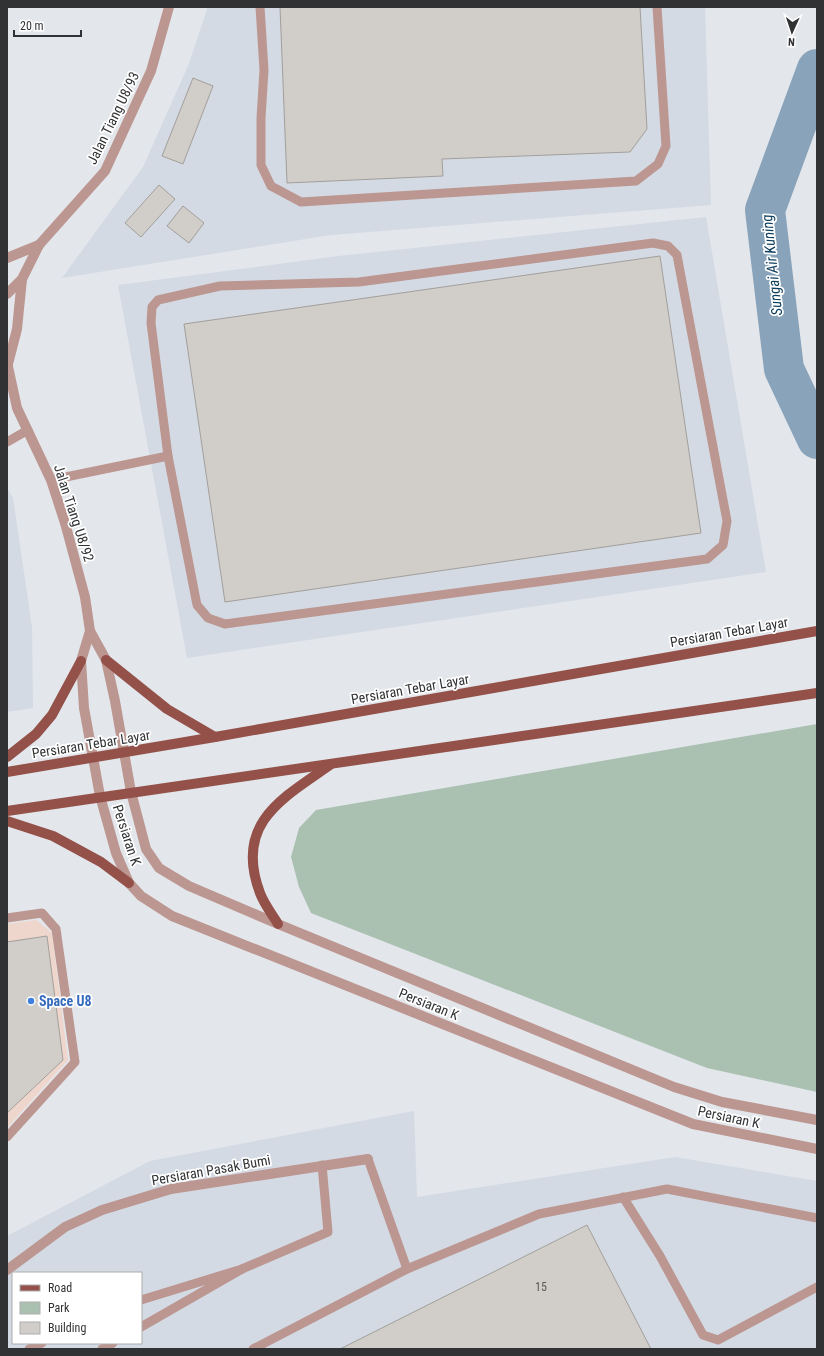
<svg xmlns="http://www.w3.org/2000/svg" width="824" height="1356" font-family="'Roboto Condensed',sans-serif">
  <style>
    .commercial { fill: #efd6cd }
    .built { fill: #d3dae4; fill-rule: evenodd }
    .green { fill: #aac1b2 }
    .lines { fill: none; stroke-linecap: round; stroke-linejoin: round }
    .river { stroke: #88a3ba; stroke-width: 40 }
    .building { fill: #d1cec9; stroke: #a29f9b }
    .service { stroke: #bc9690; stroke-width: 9 }
    .minor { stroke: #bc9690; stroke-width: 10 }
    .primary { stroke: #935149; stroke-width: 10 }
    .shop-dot { fill: #3f7fe0; stroke: #fff; stroke-width: 1.5 }
    .labels { text-anchor: middle; stroke-width: 3.5; stroke-linejoin: round; paint-order: stroke }
    .number-label { font-size: 12px; fill: #595959 }
    .street-label { font-size: 14px; fill: #313234; stroke: #fff }
    .shop-label { font-size: 14px; font-weight: bold; fill: #366cbe; stroke: #fff; text-anchor: start }
    .water-label { font-size: 15px; font-style: italic; fill: #0b3c5c; stroke: #fff }
  </style>
  <rect width="100%" height="100%" fill="#e3e6eb"/>
  <!-- commercial -->
  <path class="commercial" d="M36 920 52 933 68 1060 7 1128V924Z"/>
  <!-- built -->
  <g class="built">
    <path d="M208 7H705L711 205 331 235 62 278 143 167 188 66Z"/>
    <path d="M706 217 766 572 187 658 118 285 339 256Z"/>
    <path d="M7 488 13 498 32 627 33 708 7 712Z"/>
    <path d="M414 1111 417 1197 675 1157 817 1181V1349H7V1236L150 1161ZM13 1273H141V1343H13Z"/>
  </g>
  <!-- green -->
  <path class="green" d="M817 724V1092L707 1068 311 913 299 887 291 857 299 828 316 810Z"/>
  <g class="lines">
    <!-- river -->
    <path class="river" d="M817 69 765 210 784 369 817 439"/>
  </g>
  <!-- building -->
  <g class="building">
    <path d="M280 7H640L647 129 630 152 442 159 443 176 287 183Z"/>
    <path d="M193 78 213 86 183 164 162 156Z"/>
    <path d="M159 185 175 199 141 237 125 223Z"/>
    <path d="M183 206 204 223 189 243 167 226Z"/>
    <path d="M660 256 701 533 225 602 184 324Z"/>
    <path d="M47 936 63 1060 7 1113V942Z"/>
    <path d="M587 1225 651 1349H340Z"/>
  </g>
  <g class="lines">
    <!-- service -->
    <g class="service">
      <path d="M260 7 264 70 261 118V165L271 186 301 202 636 181 658 164 666 146 657 7"/>
      <path d="M653 243 668 246 677 255 727 521 723 545 707 559 225 624 208 618 197 605 168 456 151 323 152 307 158 300 220 286 359 282Z"/>
      <path d="M7 442 28 430"/>
      <path d="M51 480 168 456"/>
      <path d="M7 918 42 913 56 929 75 1062 7 1137"/>
      <path d="M623 1197 660 1256 703 1335 718 1340 817 1287"/>
      <path d="M242 1269 328 1232 322 1165"/>
      <path d="M407 1269 539 1214 667 1189 817 1218"/>
      <path d="M141 1300 242 1269 141 1327"/>
      <path d="M29 1349 42 1343"/>
      <path d="M102 1349 113 1343"/>
      <path d="M253 1349 407 1269 368 1159"/>
    </g>
    <!-- minor -->
    <g class="minor">
      <path d="M7 258 39 245"/>
      <path d="M7 294 22 279 39 245 105 171 151 71 169 7"/>
      <path d="M7 362 17 408 51 480 65 523 85 597 90 631 106 660 115 701 131 792 146 849 159 868 189 886 278 924 674 1087 722 1102 817 1120"/>
      <path d="M8 364 17 329 22 279"/>
      <path d="M90 631 81 661 84 708 100 796 116 853 129 883 141 896 172 916 693 1124 817 1149"/>
      <path d="M7 1270 65 1227 102 1210 171 1189 368 1159"/>
    </g>
    <!-- primary -->
    <g class="primary">
      <path d="M106 660 167 709 215 737"/>
      <path d="M7 757 36 734 52 715 81 661"/>
      <path d="M7 772 215 737 817 631"/>
      <path d="M7 811 817 693"/>
      <path d="M7 821 53 836 101 862 129 883"/>
      <path d="M278 924C272 914 264 904 260 893 234 824 281 799 330 765"/>
    </g>
  </g>
  <!-- markers -->
  <circle class="shop-dot" cx="31" cy="1001" r="4"/>
  <g class="labels">
    <!-- number labels -->
    <g class="number-label">
      <text x="541" y="1291">15</text>
    </g>
    <!-- street labels -->
    <g class="street-label">
      <text transform="translate(113 118) rotate(-64)" y="5">Jalan Tiang U8/93</text>
      <text transform="translate(74 513) rotate(72)" y="5">Jalan Tiang U8/92</text>
      <text transform="translate(729 632) rotate(-10)" y="5">Persiaran Tebar Layar</text>
      <text transform="translate(410 689) rotate(-10)" y="5">Persiaran Tebar Layar</text>
      <text transform="translate(91 744) rotate(-9)" y="5">Persiaran Tebar Layar</text>
      <text transform="translate(127 835) rotate(72)" y="5">Persiaran K</text>
      <text transform="translate(429 1004) rotate(22)" y="5">Persiaran K</text>
      <text transform="translate(729 1117) rotate(12)" y="5">Persiaran K</text>
      <text transform="translate(211 1170) rotate(-10)" y="5">Persiaran Pasak Bumi</text>
    </g>
    <!-- shop labels -->
    <g class="shop-label">
      <text x="39" y="1006">Space U8</text>
    </g>
    <!-- water labels -->
    <g class="water-label">
      <text transform="translate(772 265) rotate(-96)" y="5">Sungai Air Kuning</text>
    </g>
  </g>
  <!-- border -->
  <rect width="824" height="1356" fill="none" stroke="#313234" stroke-width="16"/>
  <!-- legend -->
  <rect x="12" y="1272" width="130" height="72" fill="#ffffff" stroke="#adadae"/>
  <rect x="20" y="1285" width="20" height="6" fill="#935149" stroke="#adadae"/>
  <text x="48" y="1292" font-size="12" fill="#313234">Road</text>
  <rect x="20" y="1302" width="20" height="12" fill="#aac1b2" stroke="#adadae"/>
  <text x="48" y="1312" font-size="12" fill="#313234">Park</text>
  <rect x="20" y="1322" width="20" height="12" fill="#d1cec9" stroke="#adadae"/>
  <text x="48" y="1332" font-size="12" fill="#313234">Building</text>
  <!-- north arrow -->
  <g transform="translate(792 32) rotate(183)" stroke="#ffffff" stroke-width="3" paint-order="stroke">
  <path d="M0-3L7 15L0 10L-7 15Z" fill="#313234"/>
  <text y="-6" font-size="11" font-weight="bold" text-anchor="middle" fill="#313234">N</text>
  </g>
  <!-- scale -->
  <path d="M14 30v6h67v-6" fill="none" stroke="#313234" stroke-width="2"/>
  <text x="20" y="30" font-size="12" fill="#313234" stroke="#ffffff" stroke-width="3" paint-order="stroke">20 m</text>
</svg>
